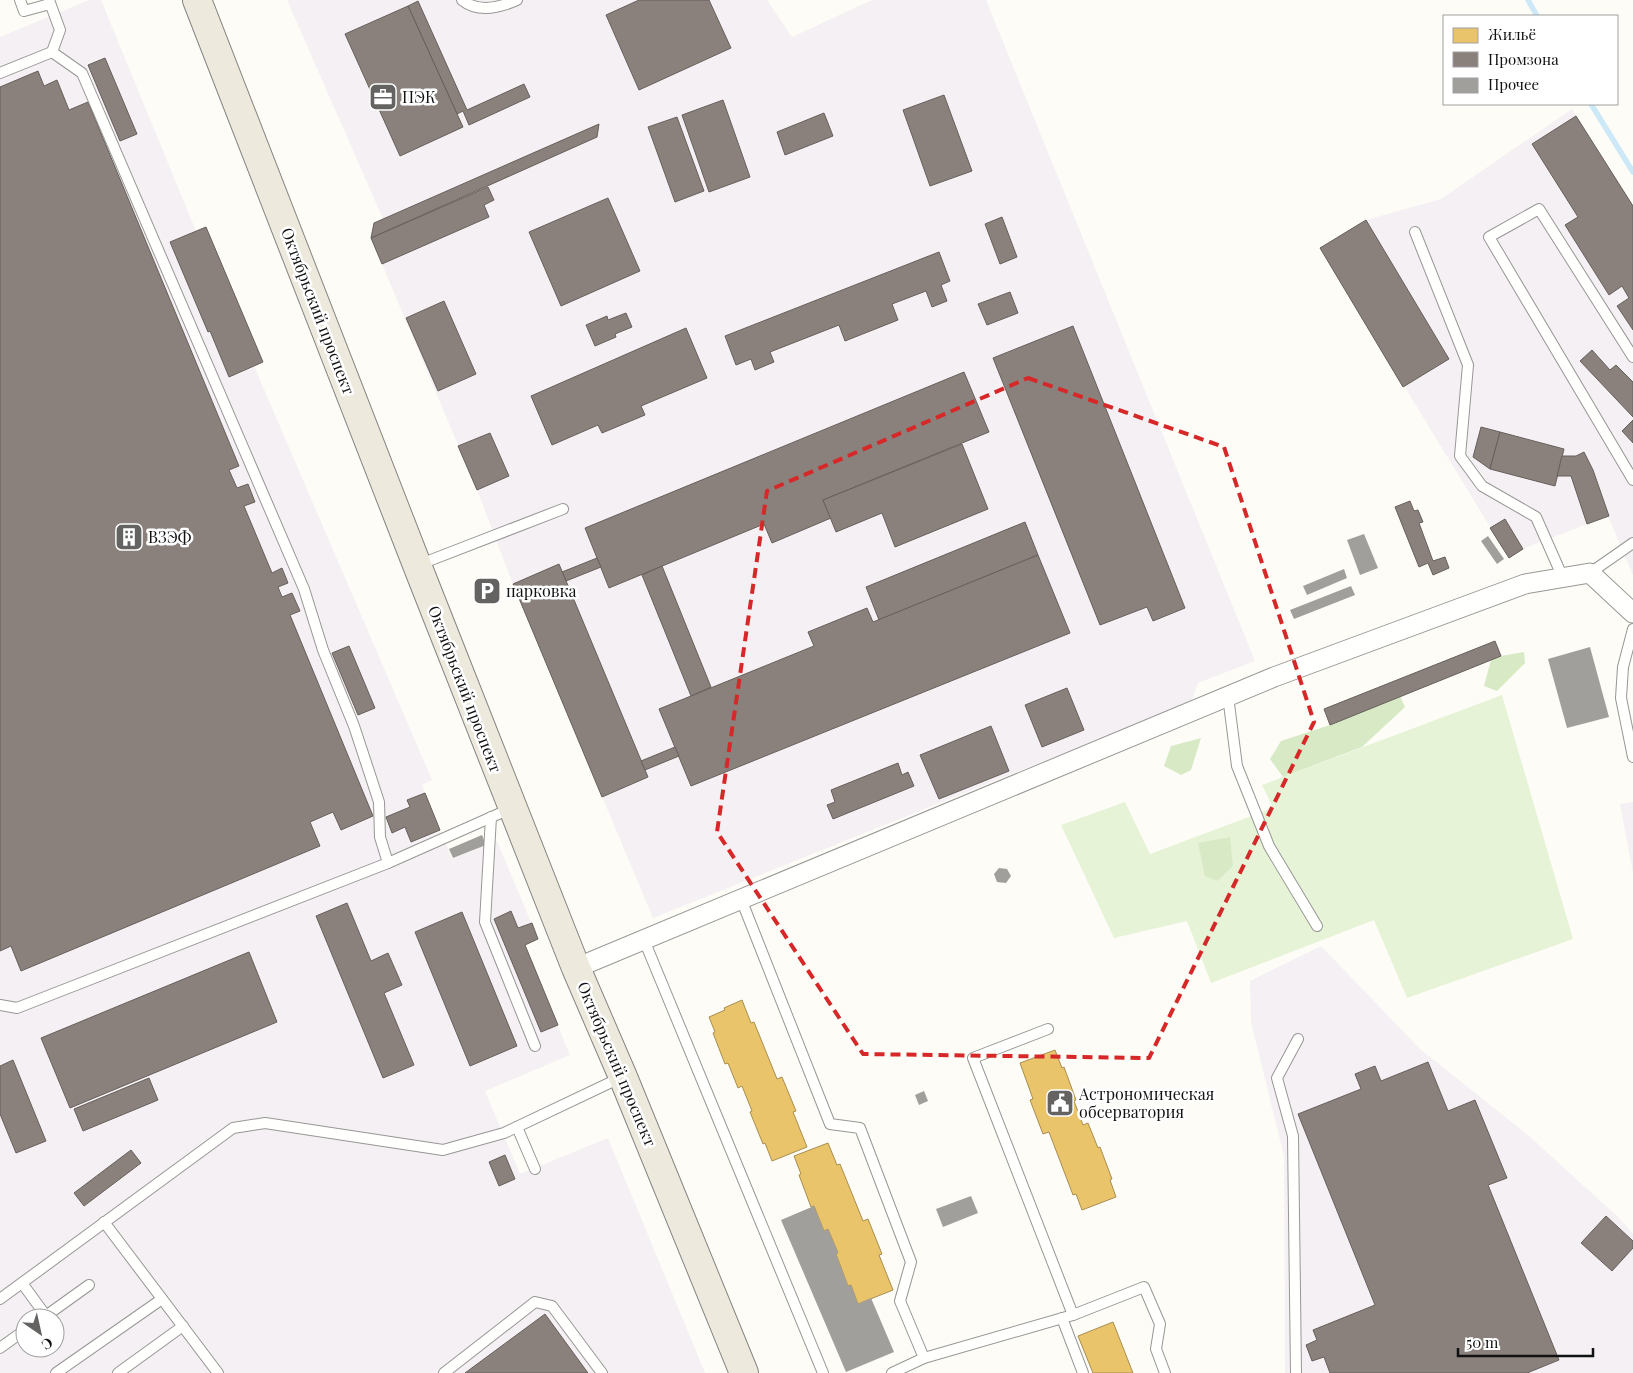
<svg xmlns="http://www.w3.org/2000/svg" width="1633" height="1373" font-family="'Playfair Display',serif">
  <style>
    .industrial { fill: #f5f0f3; fill-rule: evenodd }
    .green { fill: #e7f3d7 }
    .forest { fill: #d8eac5 }
    .homes { fill: #e9c46a; stroke: #a88e4f }
    .industry { fill: #8a817c; stroke: #665f5c }
    .lines { fill: none; stroke-linecap: round; stroke-linejoin: round }
    .stream { stroke: #cde8f7; stroke-width: 5.5 }
    .building { fill: #a19f9c }
    .lane-casing { stroke: #979795; stroke-width: 12 }
    .street-casing { stroke: #979795; stroke-width: 21 }
    .primary-casing { stroke: #858482; stroke-width: 30 }
    .lane { stroke: #fffffe; stroke-width: 10 }
    .street { stroke: #fffffe; stroke-width: 19 }
    .primary { stroke: #ede9dc; stroke-width: 28 }
    .marked { fill: none; stroke: #d62828; stroke-width: 4; stroke-dasharray: 10 6; stroke-linejoin: round }
    .labels { text-anchor: middle; stroke-width: 5; stroke-linejoin: round; paint-order: stroke }
    .poi-label { font-size: 16px; fill: #111; stroke: #fff; text-anchor: start }
    .street-label { font-size: 16px; fill: #111; stroke: #fff }
  </style>
  <rect width="100%" height="100%" fill="#fdfcf7"/>
  <!-- industrial -->
  <g class="industrial">
    <path d="M89 0H101L196 231 206 227 263 362 254 366 432 780 422 785 452 859 497 841 538 939 525 945 570 1055 485 1091 520 1174 608 1138 705 1373H0V37ZM25 1318H55V1348H25Z"/>
    <path d="M287 0H767L792 37 872 0H986L1255 661 1198 683 1191 702 653 918 513 584 477 490 371 238 374 223 383 219Z"/>
    <path d="M1572 109 1633 206V575L1608 516 1523 549 1509 558 1320 248 1366 220 1441 199Z"/>
    <path d="M1633 802V873L1620 804Z"/>
    <path d="M1321 946 1420 1049 1529 1136 1619 1218 1633 1234V1373H1285L1284 1156 1251 1022 1250 981Z"/>
  </g>
  <!-- green -->
  <path class="green" d="M1502 695 1573 939 1407 998 1374 920 1211 983 1187 921 1114 938 1061 825 1125 802 1150 854 1273 808 1262 785Z"/>
  <!-- forest -->
  <g class="forest">
    <path d="M1524 652 1525 663 1497 691 1484 686 1491 660 1501 656Z"/>
    <path d="M1400 696 1405 707 1362 747 1283 777 1270 759 1281 741 1330 725Z"/>
    <path d="M1201 738 1191 770 1181 775 1164 766 1171 746Z"/>
    <path d="M1230 837 1233 866 1217 881 1205 876 1198 843Z"/>
  </g>
  <!-- homes -->
  <g class="homes">
    <path d="M742 1000 751 1023 754 1022 777 1079 782 1077 796 1111 793 1112 807 1147 772 1161 765 1143 763 1144 750 1112 752 1111 742 1086 738 1088 728 1063 725 1064 713 1033 715 1032 709 1017 725 1010 724 1008Z"/>
    <path d="M1055 1050 1062 1068 1064 1067 1076 1100 1074 1101 1083 1125 1088 1123 1098 1148 1100 1147 1112 1179 1110 1180 1116 1197 1082 1210 1076 1194 1073 1195 1049 1132 1043 1134 1030 1100 1033 1099 1020 1063Z"/>
    <path d="M828 1143 837 1165 840 1164 863 1221 868 1219 882 1254 879 1255 893 1290 858 1304 851 1285 848 1286 836 1254 838 1253 828 1229 824 1231 814 1206 811 1207 799 1175 801 1174 794 1156Z"/>
    <path d="M1113 1322 1133 1373H1093L1078 1336Z"/>
  </g>
  <!-- industry -->
  <g class="industry">
    <path d="M639 0H709L731 48 639 90 606 15Z"/>
    <path d="M418 1 467 110 524 84 530 97 469 125 463 111 457 114 408 6Z"/>
    <path d="M408 6 463 127 400 156 345 34Z"/>
    <path d="M105 58 137 134 120 141 88 65Z"/>
    <path d="M38 71 44 86 57 80 69 110 88 102 239 466 229 470 237 488 248 484 255 502 244 506 272 573 282 568 288 583 278 587 282 597 292 593 300 611 290 615 373 816 341 830 333 812 310 822 320 846 21 971 11 946 0 951V87Z"/>
    <path d="M944 95 972 171 930 186 903 110Z"/>
    <path d="M723 100 750 177 709 192 682 115Z"/>
    <path d="M824 113 833 136 785 155 777 132Z"/>
    <path d="M1576 116 1633 206V330L1617 306 1629 298 1622 286 1609 295 1565 225 1578 217 1532 144Z"/>
    <path d="M677 117 704 191 675 202 648 127Z"/>
    <path d="M599 124 597 137 371 238 374 223Z"/>
    <path d="M488 187 494 200 484 205 489 217 382 264 371 238Z"/>
    <path d="M608 198 640 271 561 306 529 232Z"/>
    <path d="M1002 217 1017 257 1000 264 985 224Z"/>
    <path d="M1366 220 1449 359 1403 387 1320 248Z"/>
    <path d="M206 227 263 362 229 377 210 331 208 332 170 242Z"/>
    <path d="M939 252 950 281 941 285 947 301 932 307 926 291 892 304 898 320 845 341 839 325 770 352 774 362 755 370 751 359 736 365 725 336Z"/>
    <path d="M1010 292 1018 313 987 325 978 304Z"/>
    <path d="M444 301 476 374 438 391 406 318Z"/>
    <path d="M626 313 632 327 615 334 616 337 595 346 586 325 607 316 608 320Z"/>
    <path d="M1073 326 1185 608 1153 621 1147 607 1100 625 993 358Z"/>
    <path d="M686 328 707 378 641 406 645 415 602 433 598 425 552 445 531 396Z"/>
    <path d="M1592 350 1610 370 1616 365 1633 382V417L1580 361Z"/>
    <path d="M964 372 989 432 823 500 831 518 772 543 764 524 609 588 585 528Z"/>
    <path d="M1633 420V443L1622 431Z"/>
    <path d="M1481 427 1500 432 1490 469 1473 457Z"/>
    <path d="M1500 432 1564 449 1555 486 1490 469Z"/>
    <path d="M490 433 509 476 477 490 458 446Z"/>
    <path d="M962 444 988 509 895 547 882 513 836 532 823 500Z"/>
    <path d="M1584 452 1593 470 1609 516 1587 524 1571 476H1557L1562 456H1576Z"/>
    <path d="M1410 501 1414 511 1418 510 1423 522 1419 523 1433 561 1445 557 1449 568 1433 575 1428 563 1419 567 1395 507Z"/>
    <path d="M1505 519 1523 549 1509 558 1490 528Z"/>
    <path d="M1025 522 1038 555 879 620 866 587Z"/>
    <path d="M1038 555 1070 633 691 786 659 709 814 646 808 632 867 608 873 622Z"/>
    <path d="M597 558 601 567 566 581 562 572Z"/>
    <path d="M559 564 648 777 602 797 513 584Z"/>
    <path d="M662 566 711 687 691 696 642 575Z"/>
    <path d="M1495 641 1501 656 1330 725 1324 709Z"/>
    <path d="M349 646 375 708 358 715 332 653Z"/>
    <path d="M1067 688 1084 730 1042 747 1025 705Z"/>
    <path d="M991 726 1009 771 939 799 920 755Z"/>
    <path d="M675 747 679 756 645 770 641 761Z"/>
    <path d="M898 763 902 775 908 772 914 786 833 819 827 805 835 802 831 790Z"/>
    <path d="M425 793 440 830 411 842 405 827 392 833 386 817 410 807 407 800Z"/>
    <path d="M347 903 371 961 388 953 402 985 384 993 414 1065 383 1078 316 916Z"/>
    <path d="M511 911 518 928 532 923 538 939 525 945 558 1025 541 1032 494 919Z"/>
    <path d="M462 912 517 1046 470 1066 415 932Z"/>
    <path d="M249 952 277 1022 70 1108 41 1038Z"/>
    <path d="M13 1060 46 1141 16 1153 0 1114V1066Z"/>
    <path d="M1428 1062 1448 1111 1475 1100 1507 1178 1488 1185 1559 1360 1527 1373H1330L1324 1357 1312 1361 1306 1345 1317 1340 1313 1330 1375 1305 1298 1114 1361 1089 1355 1074 1375 1066 1381 1081Z"/>
    <path d="M149 1078 158 1100 83 1131 74 1109Z"/>
    <path d="M131 1150 141 1163 84 1206 74 1193Z"/>
    <path d="M505 1155 515 1179 499 1186 489 1162Z"/>
    <path d="M1606 1216 1633 1241V1248L1612 1271 1581 1243Z"/>
    <path d="M545 1314 588 1373H465Z"/>
  </g>
  <g class="lines">
    <!-- stream -->
    <g class="stream">
      <path d="M1528 0 1537 16"/>
      <path d="M1591 104 1633 172"/>
    </g>
  </g>
  <!-- building -->
  <g class="building">
    <path d="M1364 534 1378 568 1360 575 1347 540Z"/>
    <path d="M1488 536 1504 559 1497 564 1481 541Z"/>
    <path d="M1344 569 1347 578 1307 595 1303 586Z"/>
    <path d="M1351 586 1355 595 1294 619 1290 610Z"/>
    <path d="M1590 647 1609 717 1567 728 1548 659Z"/>
    <path d="M482 835 486 845 453 858 449 849Z"/>
    <path d="M999 868 1007 869 1011 876 1006 883 997 882 994 874Z"/>
    <path d="M924 1091 928 1101 919 1105 915 1095Z"/>
    <path d="M971 1196 978 1213 943 1227 936 1209Z"/>
    <path d="M814 1206 824 1231 828 1229 838 1253 836 1254 848 1286 851 1285 858 1304 871 1298 894 1352 846 1372 781 1220Z"/>
  </g>
  <g class="lines">
    <defs>
      <g id="lane">
        <path d="M20 0 24 11 50 4"/>
        <path d="M49 0 60 30 52 52"/>
        <path d="M462 0C478 13 499 8 517 0"/>
        <path d="M0 73 52 52 82 73 304 589 323 650 354 726 379 802 380 837 388 863"/>
        <path d="M1415 232 1468 365 1460 456 1482 486 1536 517 1563 578"/>
        <path d="M1633 357 1539 209 1489 237 1633 480"/>
        <path d="M418 565 563 509"/>
        <path d="M1590 573 1633 543"/>
        <path d="M1633 629 1623 667 1621 698 1633 757"/>
        <path d="M1228 696 1237 766 1269 846 1317 926"/>
        <path d="M491 817 485 922 535 1046"/>
        <path d="M741 899 830 1124 860 1128 911 1262 900 1301 924 1358"/>
        <path d="M644 940 823 1373"/>
        <path d="M0 1005 17 1008 388 863 512 808"/>
        <path d="M1048 1029 973 1058 1073 1315"/>
        <path d="M517 1127 535 1169"/>
        <path d="M104 1222 218 1373"/>
        <path d="M22 1283 46 1316"/>
        <path d="M0 1299 233 1128 265 1123 443 1150 504 1133 622 1077"/>
        <path d="M43 1318 89 1285"/>
        <path d="M1062 1318 1083 1373"/>
        <path d="M0 1348 25 1330"/>
        <path d="M56 1373 162 1299"/>
        <path d="M118 1373 183 1326"/>
        <path d="M444 1373 535 1302 552 1306 602 1373"/>
        <path d="M892 1373 924 1358 1073 1315 1144 1287 1160 1324 1156 1349 1165 1373"/>
        <path d="M1296 1373 1293 1136 1277 1078 1298 1039"/>
      </g>
      <path id="street" d="M576 968 1274 677 1525 584 1590 573 1633 613"/>
      <path id="primary" d="M197 0 417 565 576 968 623 1077 744 1373"/>
    </defs>
    <!-- lane casing -->
    <use href="#lane" class="lane-casing"/>
    <!-- street casing -->
    <use href="#street" class="street-casing"/>
    <!-- primary casing -->
    <use href="#primary" class="primary-casing"/>
    <!-- lane -->
    <use href="#lane" class="lane"/>
    <!-- street -->
    <use href="#street" class="street"/>
    <!-- primary -->
    <use href="#primary" class="primary"/>
  </g>
  <!-- marked area -->
  <path class="marked" d="M1028 378 1224 447 1314 722 1149 1058 863 1054 717 832 767 491Z"/>
  <!-- icons -->
  <defs>
    <symbol id="office-square" viewBox="-11 -11 22 22"><rect x="-9" y="-9" width="18" height="18" rx="4" fill="#646362" stroke="#fff"/><path d="M-6-3h4V-5.5h4V-3h4V5H-6ZM-1-4.5V-3h2v-1.5ZM-6 0V1H6V0Z" fill="#fff"/></symbol>
    <symbol id="building-square" viewBox="-11 -11 22 22"><rect x="-9" y="-9" width="18" height="18" rx="4" fill="#646362" stroke="#fff"/><path d="M-4-6H4V6H1V3H-1V6H-4ZM-2.5-4.3h1.7v1.8h-1.7ZM.8-4.3h1.7v1.8H.8ZM-2.5-1h1.7V.8h-1.7ZM.8-1h1.7V.8H.8Z" fill="#fff"/></symbol>
    <symbol id="parking-square" viewBox="-11 -11 22 22"><rect x="-9" y="-9" width="18" height="18" rx="4" fill="#646362" stroke="#fff"/><path d="M-3.5-5.5H1a3.5 3.5 0 0 1 0 7H-1V5.5H-3.5ZM-1-3.4V-.6H.8a1.4 1.4 0 0 0 0-2.8Z" fill="#fff"/></symbol>
    <symbol id="civic-square" viewBox="-11 -11 22 22"><rect x="-9" y="-9" width="18" height="18" rx="4" fill="#646362" stroke="#fff"/><path d="M-.6-6.5H3V-4.5H.6V-3L4-1V1h2V6H-6V1h2V-1L-.6-3ZM-1.2 2.5V6h2.4V2.5Z" fill="#fff"/></symbol>
  </defs>
  <g fill-rule="evenodd">
    <use href="#office-square" x="367" y="81" width="32" height="32"/>
    <use href="#building-square" x="113" y="521" width="32" height="32"/>
    <use href="#parking-square" x="471" y="575" width="32" height="32"/>
    <use href="#civic-square" x="1044" y="1087" width="32" height="32"/>
  </g>
  <g class="labels">
    <!-- poi labels -->
    <g class="poi-label">
      <text x="402" y="103">ПЭК</text>
      <text x="148" y="543">ВЗЭФ</text>
      <text x="506" y="597">парковка</text>
      <text x="1079" y="1100">Aстрономическая<tspan x="1079" dy="18">обсерватория</tspan></text>
    </g>
    <!-- street labels -->
    <g class="street-label">
      <text transform="translate(318 311) rotate(69)" y="6">Октябрьский проспект</text>
      <text transform="translate(465 689) rotate(69)" y="6">Октябрьский проспект</text>
      <text transform="translate(617 1064) rotate(67)" y="6">Октябрьский проспект</text>
    </g>
  </g>
  <!-- legend -->
  <rect x="1443" y="15" width="175" height="90" fill="#ffffff" stroke="#a0a0a0"/>
  <rect x="1453" y="28" width="25" height="15" fill="#e9c46a" stroke="#a0a0a0"/>
  <text x="1488" y="40" font-size="15" fill="#111111">Жильё</text>
  <rect x="1453" y="52" width="25" height="15" fill="#8a817c" stroke="#a0a0a0"/>
  <text x="1488" y="65" font-size="15" fill="#111111">Промзона</text>
  <rect x="1453" y="78" width="25" height="15" fill="#a19f9c" stroke="#a0a0a0"/>
  <text x="1488" y="90" font-size="15" fill="#111111">Прочее</text>
  <!-- north arrow -->
  <g transform="translate(40 1333) rotate(146)"><circle r="24" fill="#ffffff" stroke="#a0a0a0"/>
  <path d="M0-4L9 19L0 12L-9 19Z" fill="#646362"/>
  <text y="-8" font-size="14" font-weight="bold" text-anchor="middle" fill="#111111">С</text>
  </g>
  <!-- scale -->
  <path d="M1458 1348v8h135v-8" fill="none" stroke="#111111" stroke-width="2.5"/>
  <text x="1466" y="1348" font-size="15" fill="#111111" stroke="#ffffff" stroke-width="4" paint-order="stroke">50 m</text>
</svg>
